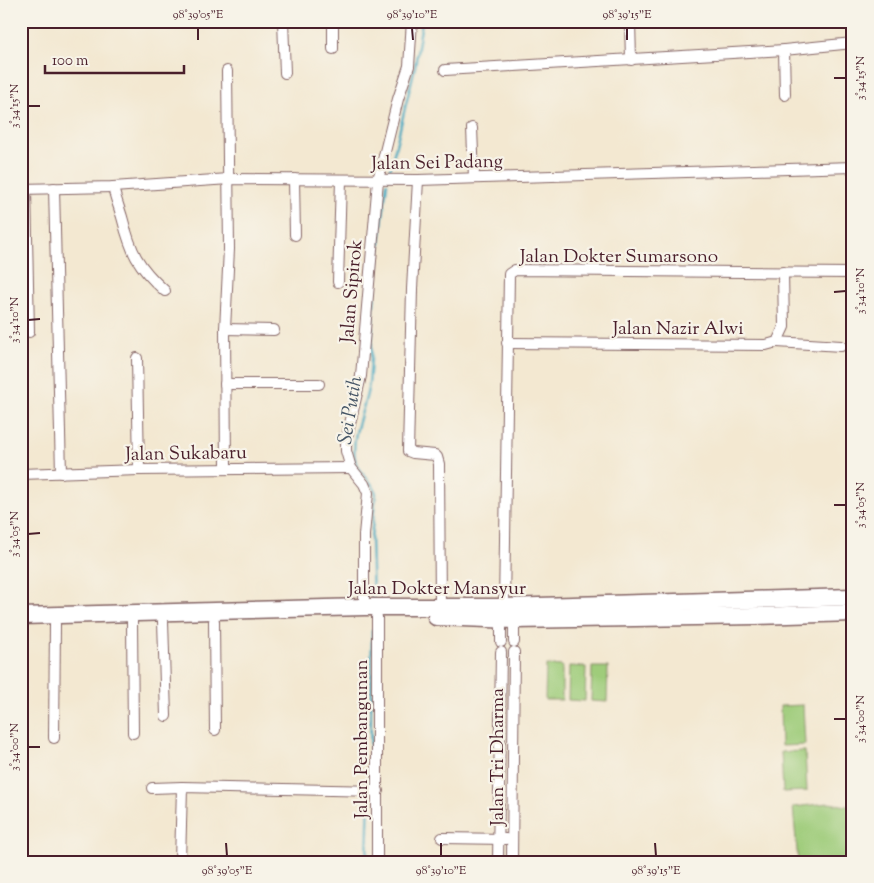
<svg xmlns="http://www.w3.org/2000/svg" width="874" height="883" font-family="'Sorts Mill Goudy',serif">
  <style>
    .green { fill: #9fcc7a; stroke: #747652 }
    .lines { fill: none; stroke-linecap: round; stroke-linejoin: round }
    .stream { stroke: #41a8c1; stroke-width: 2.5 }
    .street-casing { stroke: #856565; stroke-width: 12 }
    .primary-casing { stroke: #856565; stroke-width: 19 }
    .street { stroke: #fff; stroke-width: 10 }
    .primary { stroke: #fff; stroke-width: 16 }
    .ticks { fill: none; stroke: #4a1f2b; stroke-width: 2 }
    .labels { text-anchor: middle; stroke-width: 4.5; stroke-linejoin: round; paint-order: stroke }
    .street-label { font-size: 19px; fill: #4a1f2b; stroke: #f7f3e8 }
    .water-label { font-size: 20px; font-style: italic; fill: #465667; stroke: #f7f3e8 }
    .neatline { fill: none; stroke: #4a1f2b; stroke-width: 2 }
    .ticks-label { font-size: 12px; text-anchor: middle; fill: #4a1f2b }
  </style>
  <rect width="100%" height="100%" fill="#f7f3e8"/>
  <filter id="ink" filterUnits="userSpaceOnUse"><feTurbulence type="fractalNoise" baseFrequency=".02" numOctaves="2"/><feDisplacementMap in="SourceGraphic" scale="10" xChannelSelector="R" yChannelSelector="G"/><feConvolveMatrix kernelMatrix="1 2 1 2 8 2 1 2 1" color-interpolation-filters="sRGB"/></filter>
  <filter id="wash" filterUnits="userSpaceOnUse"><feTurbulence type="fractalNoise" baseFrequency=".0096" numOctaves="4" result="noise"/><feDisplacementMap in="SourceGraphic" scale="20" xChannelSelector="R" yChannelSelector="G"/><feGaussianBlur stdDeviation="1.12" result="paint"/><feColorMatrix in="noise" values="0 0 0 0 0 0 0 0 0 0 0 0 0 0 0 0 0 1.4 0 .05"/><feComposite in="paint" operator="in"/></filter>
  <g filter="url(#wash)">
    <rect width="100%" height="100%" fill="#f3e8d1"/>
    <!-- green -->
    <g class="green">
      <path d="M546 665 562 666V700H545Z"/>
      <path d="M569 666 586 667 585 701 568 700Z"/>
      <path d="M592 667H608L607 702 591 701Z"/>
      <path d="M803 705 805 745 781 746 780 706Z"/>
      <path d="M805 751 807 791 783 792 781 752Z"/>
      <path d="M829 803 853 807V862H798L793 807Z"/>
    </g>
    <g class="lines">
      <!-- stream -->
      <g class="stream">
        <path d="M388 178 415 67 422 21"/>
        <path d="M373 600 371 538 376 493C372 479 357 472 355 458 351 432 366 408 369 383 372 357 372 330 374 304 377 264 382 223 387 183"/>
        <path d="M370 788 372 631"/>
        <path d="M367 862 369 793"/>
      </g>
    </g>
  </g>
  <g filter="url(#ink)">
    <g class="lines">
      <defs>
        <g id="street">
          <path d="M283 21 285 73"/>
          <path d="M333 21V49"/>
          <path d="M630 21 631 60"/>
          <path d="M784 50 785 95"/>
          <path d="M445 70 784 50 853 43"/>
          <path d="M472 128 474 178"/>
          <path d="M294 179 295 235"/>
          <path d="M418 180 412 289 408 451 413 453 435 455 437 457 439 464 440 606"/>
          <path d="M113 187C115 197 119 207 122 217 131 252 137 266 165 291"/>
          <path d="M54 188 61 473"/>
          <path d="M21 189 113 187 229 179 418 180 853 167"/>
          <path d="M26 189 29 332"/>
          <path d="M338 282 341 180"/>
          <path d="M225 329 274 330"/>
          <path d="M777 342 841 346"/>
          <path d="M507 343 766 345 777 342 784 327 783 272"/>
          <path d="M137 358 139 470"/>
          <path d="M225 384H319"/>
          <path d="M226 469 225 329 229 249 227 71"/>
          <path d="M21 474 139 470 351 468"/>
          <path d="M364 607V535L368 493 364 484 351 468 346 451V441L361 376 378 180 398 99 409 66 412 21"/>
          <path d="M504 607 509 274 515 270 853 273"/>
          <path d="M514 620V642"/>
          <path d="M132 621 133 733"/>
          <path d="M163 621 166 716"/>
          <path d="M214 621 215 730"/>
          <path d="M501 642V620"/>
          <path d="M54 738 55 624"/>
          <path d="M152 788 182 787 378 791"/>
          <path d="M442 838 506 839"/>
          <path d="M180 862 182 787"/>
          <path d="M377 862V617"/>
          <path d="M498 862 501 652"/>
          <path d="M512 862 514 652"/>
        </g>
        <g id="primary">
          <path d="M21 616 364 607H504L853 597"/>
          <path d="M436 617 514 620 756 616 853 613"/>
        </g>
      </defs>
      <!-- street casing -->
      <use href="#street" class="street-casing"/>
      <!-- primary casing -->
      <use href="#primary" class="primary-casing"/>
      <!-- street -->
      <use href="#street" class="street"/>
      <!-- primary -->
      <use href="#primary" class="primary"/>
    </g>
  </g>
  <!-- ticks -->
  <path class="ticks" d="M198 28V40M412 28 413 40M627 28V40M834 78H846M28 106H40M834 292 846 291M28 320 40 319M834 505H846M28 534 40 533M834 719H846M28 747H40M226 843 227 856M441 843V856M655 843 656 856"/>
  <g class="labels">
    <!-- street labels -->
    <g class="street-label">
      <text transform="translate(437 161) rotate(-1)" y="7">Jalan Sei Padang</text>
      <text x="619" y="262">Jalan Dokter Sumarsono</text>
      <text transform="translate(350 291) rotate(-85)" y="7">Jalan Sipirok</text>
      <text x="678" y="334">Jalan Nazir Alwi</text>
      <text transform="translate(186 452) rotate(-1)" y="7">Jalan Sukabaru</text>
      <text x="437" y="594">Jalan Dokter Mansyur</text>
      <text transform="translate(360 739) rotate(-90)" y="7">Jalan Pembangunan</text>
      <text transform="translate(496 757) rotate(-90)" y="7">Jalan Tri Dharma</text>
    </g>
    <!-- water labels -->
    <g class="water-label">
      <text transform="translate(349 410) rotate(-81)" y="7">Sei Putih</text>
    </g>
  </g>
  <!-- margin -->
  <rect width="874" height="883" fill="none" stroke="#f7f3e8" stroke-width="55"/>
  <!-- scale -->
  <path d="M45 65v8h139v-8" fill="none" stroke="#4a1f2b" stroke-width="2.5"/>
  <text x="52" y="65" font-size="15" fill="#4a1f2b" stroke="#f7f3e8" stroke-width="4" paint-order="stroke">100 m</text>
  <rect x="28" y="28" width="818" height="828" class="neatline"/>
  <g class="ticks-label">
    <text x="198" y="18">98°39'05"E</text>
    <text x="412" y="18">98°39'10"E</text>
    <text x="627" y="18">98°39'15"E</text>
    <text transform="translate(860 78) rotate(-90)" y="4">3°34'15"N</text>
    <text transform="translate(14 106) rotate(-90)" y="4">3°34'15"N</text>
    <text transform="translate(860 291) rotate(-90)" y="4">3°34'10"N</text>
    <text transform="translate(14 320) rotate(-90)" y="4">3°34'10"N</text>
    <text transform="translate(860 505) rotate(-90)" y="4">3°34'05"N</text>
    <text transform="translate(14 534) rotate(-90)" y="4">3°34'05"N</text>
    <text transform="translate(860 719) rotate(-90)" y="4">3°34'00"N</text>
    <text transform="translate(14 747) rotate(-90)" y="4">3°34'00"N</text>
    <text x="227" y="874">98°39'05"E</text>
    <text x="441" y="874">98°39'10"E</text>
    <text x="656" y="874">98°39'15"E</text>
  </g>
</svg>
